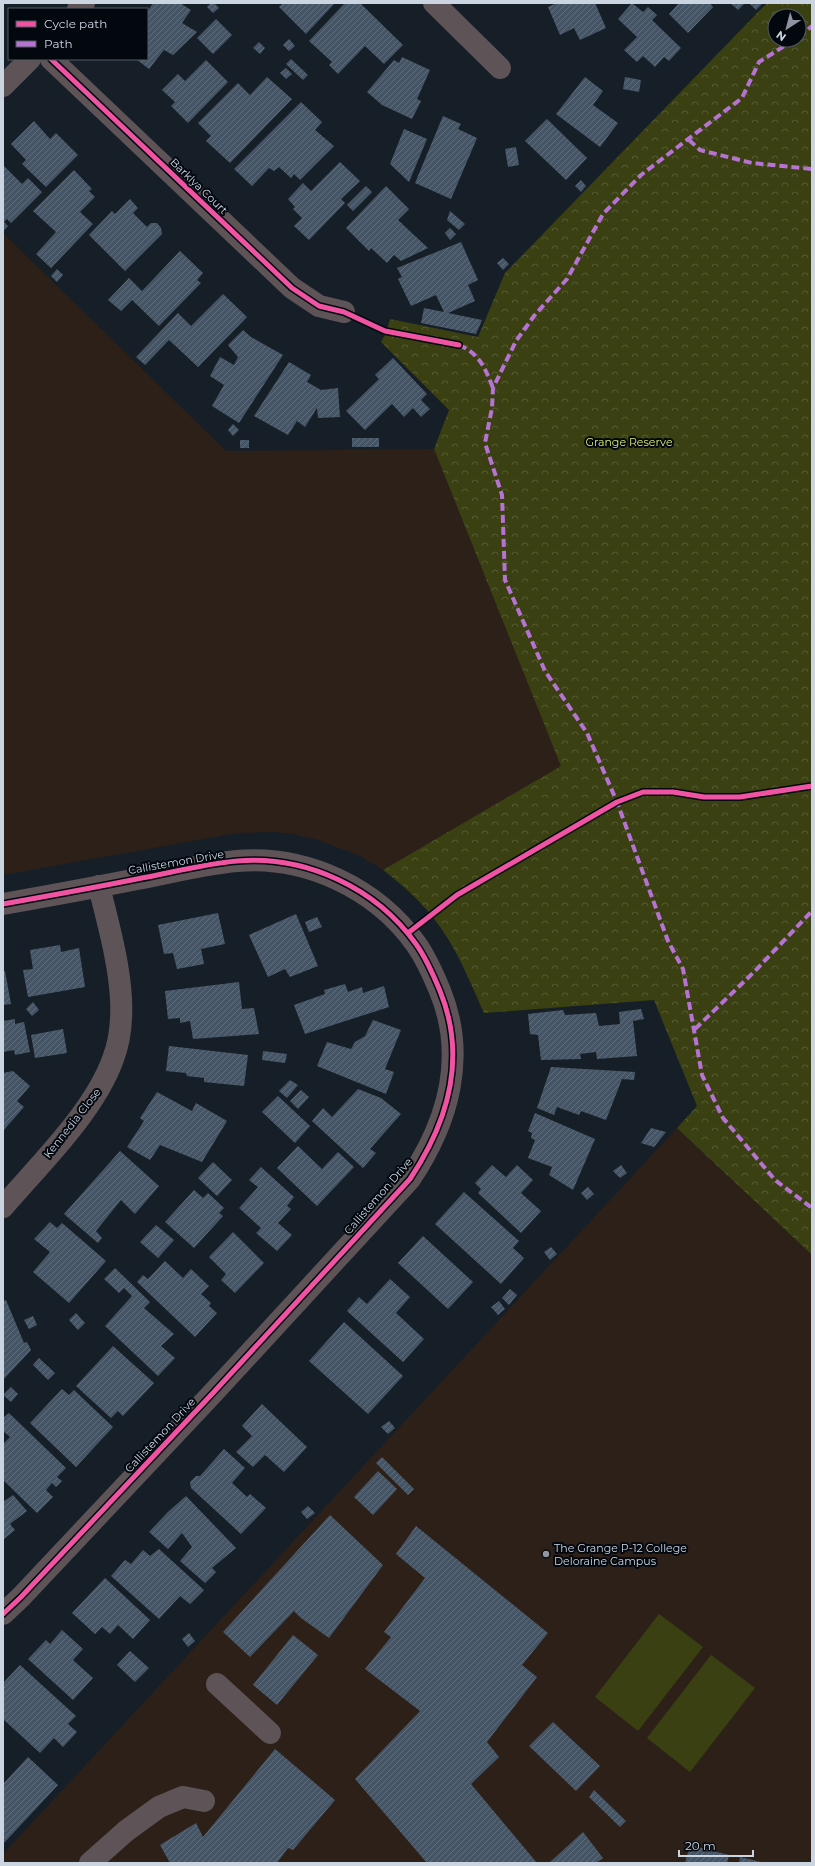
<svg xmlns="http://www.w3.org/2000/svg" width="815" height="1866" font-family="Montserrat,sans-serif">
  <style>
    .education { fill: #2c2019 }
    .green { fill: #3a4011 }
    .park { fill: url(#park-crowns); fill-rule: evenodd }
    .building { fill: url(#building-hatch) }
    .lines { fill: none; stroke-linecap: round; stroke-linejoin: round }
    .minor { stroke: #5e5457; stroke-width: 22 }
    .quiet { stroke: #b673d3; stroke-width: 4; stroke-dasharray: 8 4; stroke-linecap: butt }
    .cycleway-casing { stroke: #03080f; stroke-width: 8 }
    .cycleway { stroke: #f153a3; stroke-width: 5 }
    .poi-dot { fill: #8c95a0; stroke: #03080f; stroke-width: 1.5 }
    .labels { text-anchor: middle; stroke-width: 4; stroke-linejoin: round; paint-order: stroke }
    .street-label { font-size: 11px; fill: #cbd5e1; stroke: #03080f }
    .park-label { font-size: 11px; fill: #dcea73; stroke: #03080f }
    .poi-label { font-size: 11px; fill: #cbd5e1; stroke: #03080f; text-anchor: start }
  </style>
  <defs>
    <pattern id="park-crowns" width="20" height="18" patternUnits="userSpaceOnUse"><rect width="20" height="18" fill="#3a4011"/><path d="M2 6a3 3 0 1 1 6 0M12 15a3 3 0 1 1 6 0" fill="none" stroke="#555b33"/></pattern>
    <pattern id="building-hatch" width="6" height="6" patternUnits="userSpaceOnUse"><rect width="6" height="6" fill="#465566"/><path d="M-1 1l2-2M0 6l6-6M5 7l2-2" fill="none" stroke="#5f6d7c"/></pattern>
  </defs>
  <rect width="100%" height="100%" fill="#161f28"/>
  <!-- education -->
  <g class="education">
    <path d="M3 233 226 451 434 449 562 766 383 870 360 856 318 840 293 834 272 832 237 833 3 875Z"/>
    <path d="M677 1128 812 1255V1863H3V1854Z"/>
  </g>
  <!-- green -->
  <g class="green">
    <path d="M659 1614 703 1647 638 1731 595 1697Z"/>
    <path d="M711 1655 755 1688 690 1772 647 1738Z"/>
  </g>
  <!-- park -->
  <path class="park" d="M767 3H812V1255L677 1128 697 1106 654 1000 484 1013C456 948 441 914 383 870L561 766 434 449 449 410 381 342 386 333 390 319 478 337 505 273ZM775 16H799V40H775Z"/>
  <!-- building -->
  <g class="building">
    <path d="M153 3H180L191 10 182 23 197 32 173 55 164 50 149 69 136 59H147V12Z"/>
    <path d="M211 3H214L219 8 213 13 207 7Z"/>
    <path d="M283 3H335L306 34 279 7Z"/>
    <path d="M345 3H360L403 45 384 64 365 46 338 74 329 65 332 62 309 41Z"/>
    <path d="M557 3H595L606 28 580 40 574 28 560 35 548 7Z"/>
    <path d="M632 3 643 12 648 7 657 15 652 20 681 48 669 61 664 57 655 67 643 56 637 62 624 50 637 37 618 19Z"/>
    <path d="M679 3H710L713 7 688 33 669 14Z"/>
    <path d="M730 3H745L738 10Z"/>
    <path d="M749 3H763L756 10Z"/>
    <path d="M216 19 232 35 213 54 197 38Z"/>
    <path d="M289 39 295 46 289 51 283 45Z"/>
    <path d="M259 42 265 48 260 54 253 48Z"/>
    <path d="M402 57 430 70 417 99 421 101 412 119 382 105 367 92 394 60 399 63Z"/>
    <path d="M291 59 308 75 303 80 286 64Z"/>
    <path d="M206 60 228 82 188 123 171 106 175 102 162 90 178 74 185 81Z"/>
    <path d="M286 68 292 74 286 79 280 73Z"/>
    <path d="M267 77 292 99 230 163 206 141 211 136 198 123 238 83 250 95Z"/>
    <path d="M585 77 603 91 593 105 618 123 600 147 556 114Z"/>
    <path d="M625 77 641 80 639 92 623 89Z"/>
    <path d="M301 102 322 122 315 130 334 146 300 180 294 174 291 178 279 167 274 171 269 168 252 186 234 169Z"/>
    <path d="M443 116 461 124 458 129 477 138 451 199 415 183Z"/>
    <path d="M547 119 587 158 566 180 525 141Z"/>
    <path d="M34 121 50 139 56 133 78 155 46 187 22 164 26 160 11 144Z"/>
    <path d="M404 129 427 139 409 182 390 164Z"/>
    <path d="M516 147 519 165 508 167 505 149Z"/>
    <path d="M340 162 360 181 341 199 345 203 309 240 294 226 302 218 293 209 295 207 288 199 303 183 311 191Z"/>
    <path d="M3 165 22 184 28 178 42 192 11 223 7 219 4 222 8 226 3 231Z"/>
    <path d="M74 170 92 189 89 191 95 197 80 212 93 224 51 268 36 254 56 232 33 211Z"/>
    <path d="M581 180 586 186 581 192 575 186Z"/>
    <path d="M366 186 372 192 353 211 347 205Z"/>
    <path d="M386 186 409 209 398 220 428 248 401 261 394 255 387 263 371 248 369 251 346 228Z"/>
    <path d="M130 199 138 208 133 213 147 227 151 223H157L161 228 162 234 125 271 89 235 112 211 115 214Z"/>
    <path d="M450 211 465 224 459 230 447 220Z"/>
    <path d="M450 228 456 234 450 240 445 233Z"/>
    <path d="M461 242 478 280 468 285 475 301 448 313 482 320 476 334 421 323 424 308 444 312 436 295 411 306 398 279 402 277 397 268Z"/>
    <path d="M180 251 203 273 197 280 201 283 159 326 132 300 121 311 108 300 129 278 142 291Z"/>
    <path d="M503 258 509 264 503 270 497 263Z"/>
    <path d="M57 269 63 275 57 282 51 276Z"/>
    <path d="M223 294 247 317 198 367 169 340 145 365 136 357 178 313 191 326Z"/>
    <path d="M243 330 251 337 283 355 239 423 212 406 224 385 210 376 220 357 234 365 238 357 228 345Z"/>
    <path d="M393 358 427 394 421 400 430 409 421 417 413 408 404 417 392 404 365 430 346 411 379 379 375 375Z"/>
    <path d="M289 362 311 375 307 382 321 390 338 388 340 417 318 418 317 408 305 427 297 421 288 435 254 416Z"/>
    <path d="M233 424 239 430 233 436 228 430Z"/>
    <rect x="352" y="438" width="27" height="9"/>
    <rect x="240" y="440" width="9" height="8"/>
    <path d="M218 913 225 944 201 949 204 964 177 969 173 953 164 954 158 925Z"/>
    <path d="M296 914 318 966 290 977 285 969 268 977 249 935Z"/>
    <path d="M317 917 322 927 309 932 305 922Z"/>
    <path d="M60 945 61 952 79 948 85 987 28 997 23 970 33 969 30 950Z"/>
    <path d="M3 971H5L11 1004 3 1005Z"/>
    <path d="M239 982 242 1009 254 1008 259 1034 193 1039 190 1021 180 1023V1018L168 1019 165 991Z"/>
    <path d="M345 984 348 992 362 987 363 993 384 986 389 1007 305 1034 294 1005 325 994 324 990Z"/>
    <path d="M33 1002 39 1010 32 1016 26 1009Z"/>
    <path d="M641 1009 644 1019 633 1021 637 1056 597 1059 596 1052 580 1054 581 1059 541 1060 538 1035 530 1034 528 1014 563 1010 565 1015 596 1013 599 1026 620 1024 619 1012Z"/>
    <path d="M15 1019V1024L24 1022 30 1052 15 1055 14 1050 3 1052V1021Z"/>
    <path d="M373 1020 401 1030 385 1069 394 1072 386 1094 317 1066 327 1042 351 1049 355 1042 365 1036Z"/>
    <path d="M63 1029 67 1053 35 1058 31 1035Z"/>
    <path d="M169 1046 248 1055 244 1086 204 1082V1078L187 1076 186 1073 166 1071Z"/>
    <path d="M263 1051 287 1054 285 1063 262 1060Z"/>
    <path d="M551 1067 635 1072 634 1080 622 1079 606 1120 581 1111 579 1115 557 1107 554 1115 537 1108Z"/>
    <path d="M13 1071 30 1086 17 1101 24 1107 3 1131V1073Z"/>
    <path d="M290 1080 298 1085 287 1098 279 1091Z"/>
    <path d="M358 1089 381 1098 401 1114 370 1149 376 1153 363 1168 312 1121 323 1108 332 1117Z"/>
    <path d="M301 1090 309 1097 298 1109 290 1101Z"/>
    <path d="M157 1092 192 1111 196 1103 227 1121 202 1162 160 1145 150 1160 127 1147 144 1121 140 1118Z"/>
    <path d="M278 1096 310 1126 295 1143 262 1112Z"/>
    <path d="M535 1113 595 1139 573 1190 549 1175 552 1167 528 1158 535 1140 531 1138 532 1133 528 1131Z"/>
    <path d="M651 1128 666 1132 654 1147 641 1143Z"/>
    <path d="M298 1146 322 1169 338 1152 354 1167 317 1206 277 1168Z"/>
    <path d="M120 1151 159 1186 135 1214 121 1200 96 1231 102 1238 98 1243 64 1214Z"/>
    <path d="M213 1162 232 1180 217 1196 198 1178Z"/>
    <path d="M492 1165 506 1177 517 1165 533 1180 521 1193 541 1211 521 1233 478 1193 481 1189 475 1183Z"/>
    <path d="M621 1165 627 1173 620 1178 613 1171Z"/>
    <path d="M261 1167 294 1197 287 1206 291 1209 278 1223 292 1235 277 1251 256 1233 261 1228 239 1208 258 1187 249 1180Z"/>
    <path d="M588 1187 594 1194 587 1200 581 1193Z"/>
    <path d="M194 1190 203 1198 208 1193 224 1208 219 1213 223 1216 194 1248 165 1222Z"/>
    <path d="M464 1192 519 1241 513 1248 524 1258 501 1284 435 1224Z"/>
    <path d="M50 1222 57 1228 62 1223 106 1261 69 1303 33 1272 50 1252 34 1239Z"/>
    <path d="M156 1225 174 1240 158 1258 140 1242Z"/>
    <path d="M233 1232 264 1263 235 1293 221 1280 226 1274 209 1257Z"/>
    <path d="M423 1236 473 1282 448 1309 398 1263Z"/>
    <path d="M551 1247 557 1254 550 1260 544 1252Z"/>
    <path d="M165 1261 183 1278 191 1269 209 1286 201 1294 211 1303 209 1306 217 1313 195 1337 137 1282 143 1275 148 1279Z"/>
    <path d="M115 1268 150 1302 144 1308 174 1334 161 1346 175 1358 158 1376 105 1326 132 1296 124 1288 119 1293 104 1279Z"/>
    <path d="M390 1279 410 1297 396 1313 424 1339 403 1362 347 1311 359 1297 367 1304Z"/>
    <path d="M510 1289 517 1295 509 1305 502 1298Z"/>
    <path d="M6 1300 24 1343 27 1342 31 1350 3 1380V1301Z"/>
    <path d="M499 1301 505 1309 498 1315 491 1307Z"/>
    <path d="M76 1313 85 1323 78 1330 69 1320Z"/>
    <path d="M33 1316 37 1325 29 1329 24 1320Z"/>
    <path d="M344 1322 403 1376 368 1414 309 1361Z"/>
    <path d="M113 1346 154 1383 123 1416 118 1411 111 1418 76 1386Z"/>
    <path d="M39 1358 55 1373 48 1380 33 1365Z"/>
    <path d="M11 1387 18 1394 11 1402 3 1395Z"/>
    <path d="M62 1389 69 1395 74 1390 113 1427 76 1467 30 1423Z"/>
    <path d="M262 1404 307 1447 284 1472 265 1455 253 1467 236 1452 252 1436 242 1426Z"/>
    <path d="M9 1413 66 1468 57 1477 62 1481 56 1487 52 1483 46 1490 53 1497 37 1513 3 1480V1444L10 1437 3 1431V1418Z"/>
    <path d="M389 1421 395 1428 388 1434 381 1427Z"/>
    <path d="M224 1449 245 1468 232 1483 247 1497 250 1494 266 1508 241 1534 191 1488 190 1482 196 1476H200Z"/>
    <path d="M382 1457 414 1489 408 1495 376 1463Z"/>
    <path d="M378 1471 397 1489 373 1515 354 1497Z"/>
    <path d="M13 1495 27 1511 10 1524 15 1530 3 1540V1502Z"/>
    <path d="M186 1496 236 1548 212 1568 216 1572 205 1583 180 1561 192 1547 182 1533 168 1549 149 1532 168 1512Z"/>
    <path d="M308 1506 315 1513 307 1519 301 1512Z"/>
    <path d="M330 1515 383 1565 329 1638 301 1618 294 1611 250 1657 223 1632Z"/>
    <path d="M416 1526 548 1633 522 1665 537 1677 487 1742 499 1757 471 1784 537 1863H427L355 1779 420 1711 365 1669 391 1637 384 1632 425 1578 396 1554Z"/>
    <path d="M159 1549 204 1590 190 1604 180 1596 159 1619 111 1576 125 1560 131 1564 143 1550 150 1556Z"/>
    <path d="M105 1578 150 1620 133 1639 118 1625 110 1634 102 1627 95 1634 72 1613Z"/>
    <path d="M62 1630 83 1649 73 1660 93 1678 73 1700 28 1659 46 1640 50 1644Z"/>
    <path d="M189 1633 195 1641 188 1647 182 1639Z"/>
    <path d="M293 1635 318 1655 277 1705 253 1685Z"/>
    <path d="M130 1651 149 1668 135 1682 117 1665Z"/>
    <path d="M20 1665 76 1716 68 1724 77 1732 63 1747 54 1738 40 1753 3 1719V1683Z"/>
    <path d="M553 1722 600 1766 576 1791 529 1746Z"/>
    <path d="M275 1749 335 1800 293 1850 288 1848 277 1863H170L160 1845 196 1823 203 1837Z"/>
    <path d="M28 1757 58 1785 3 1844V1784Z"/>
    <path d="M594 1790 626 1821 620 1827 589 1797Z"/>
    <path d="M583 1832 603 1858 596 1863H549Z"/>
    <path d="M690 1845 729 1855 727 1863H685Z"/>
    <path d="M740 1857 761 1862V1863H739Z"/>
  </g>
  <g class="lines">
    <!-- minor -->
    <g class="minor">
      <path d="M434 3 500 68"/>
      <path d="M78 9 84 3"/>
      <path d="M51 59 292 288 319 306 344 312"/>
      <path d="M3 86 30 59"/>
      <path d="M3 904C48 896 92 888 137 879 170 873 203 864 237 861 306 855 376 888 416 944 426 958 433 974 440 991 467 1057 448 1122 410 1179L212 1394 21 1597 3 1614"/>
      <path d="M3 1207C39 1165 94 1112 113 1059 120 1041 122 1019 121 999 119 961 108 924 99 886"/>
      <path d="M217 1684 270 1733"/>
      <path d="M90 1863 126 1831 159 1807 183 1797 204 1801"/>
    </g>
    <!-- quiet -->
    <g class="quiet">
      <path d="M799 37 812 26"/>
      <path d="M794 40 759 62 742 98 641 175 603 214 567 279 534 316 516 341 493 388 492 408 485 443 502 495 505 580 545 671 587 733 617 802 668 941 683 969 702 1075 723 1118 775 1180 812 1208"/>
      <path d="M689 140 700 150 752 163 812 169"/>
      <path d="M459 345C480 354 485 368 493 388"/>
      <path d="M695 1029 755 971 812 911"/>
    </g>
    <defs>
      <g id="cycleway">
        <path d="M51 59 292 288 319 306 344 312 385 331 459 345"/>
        <path d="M3 904C48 896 92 888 137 879 170 873 203 864 237 861 306 855 376 888 416 944 426 958 433 974 440 991 467 1057 448 1122 410 1179L212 1394 21 1597 3 1614"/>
        <path d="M408 933 457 895 617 802 643 792H673L704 797H740L812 786"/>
      </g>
    </defs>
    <!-- cycleway casing -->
    <use href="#cycleway" class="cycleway-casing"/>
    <!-- cycleway -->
    <use href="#cycleway" class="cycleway"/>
  </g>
  <!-- markers -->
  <circle class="poi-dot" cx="546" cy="1554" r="4"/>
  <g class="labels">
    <!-- street labels -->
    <g class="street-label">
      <text transform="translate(199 186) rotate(44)" y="4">Barklya Court</text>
      <text transform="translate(176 862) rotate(-10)" y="4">Callistemon Drive</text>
      <text transform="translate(72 1123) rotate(-52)" y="4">Kennedia Close</text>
      <text transform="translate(378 1196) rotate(-49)" y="4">Callistemon Drive</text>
      <text transform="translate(160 1435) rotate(-47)" y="4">Callistemon Drive</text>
    </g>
    <!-- park labels -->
    <g class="park-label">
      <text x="629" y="446">Grange Reserve</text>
    </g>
    <!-- poi labels -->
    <g class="poi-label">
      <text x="554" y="1552">The Grange P-12 College<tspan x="554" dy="13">Deloraine Campus</tspan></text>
    </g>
  </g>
  <!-- border -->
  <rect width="815" height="1866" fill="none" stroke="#cbd5e1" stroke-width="8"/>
  <!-- legend -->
  <rect x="8" y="8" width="140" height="52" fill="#03080f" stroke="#535a63"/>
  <rect x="16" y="21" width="20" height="6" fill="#f153a3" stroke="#535a63"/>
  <text x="44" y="28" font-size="12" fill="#cbd5e1">Cycle path</text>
  <rect x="16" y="41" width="20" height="6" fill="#b673d3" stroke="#535a63"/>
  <text x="44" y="48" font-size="12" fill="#cbd5e1">Path</text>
  <!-- north arrow -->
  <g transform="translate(787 28) rotate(216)"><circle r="19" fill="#03080f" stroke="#535a63"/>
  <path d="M0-3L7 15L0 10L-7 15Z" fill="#8c95a0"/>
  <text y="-6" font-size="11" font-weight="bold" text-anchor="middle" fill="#cbd5e1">N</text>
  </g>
  <!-- scale -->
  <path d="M679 1850v6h74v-6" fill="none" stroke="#cbd5e1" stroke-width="2"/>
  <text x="685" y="1850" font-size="12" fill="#cbd5e1" stroke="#03080f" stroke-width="3" paint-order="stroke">20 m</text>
</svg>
